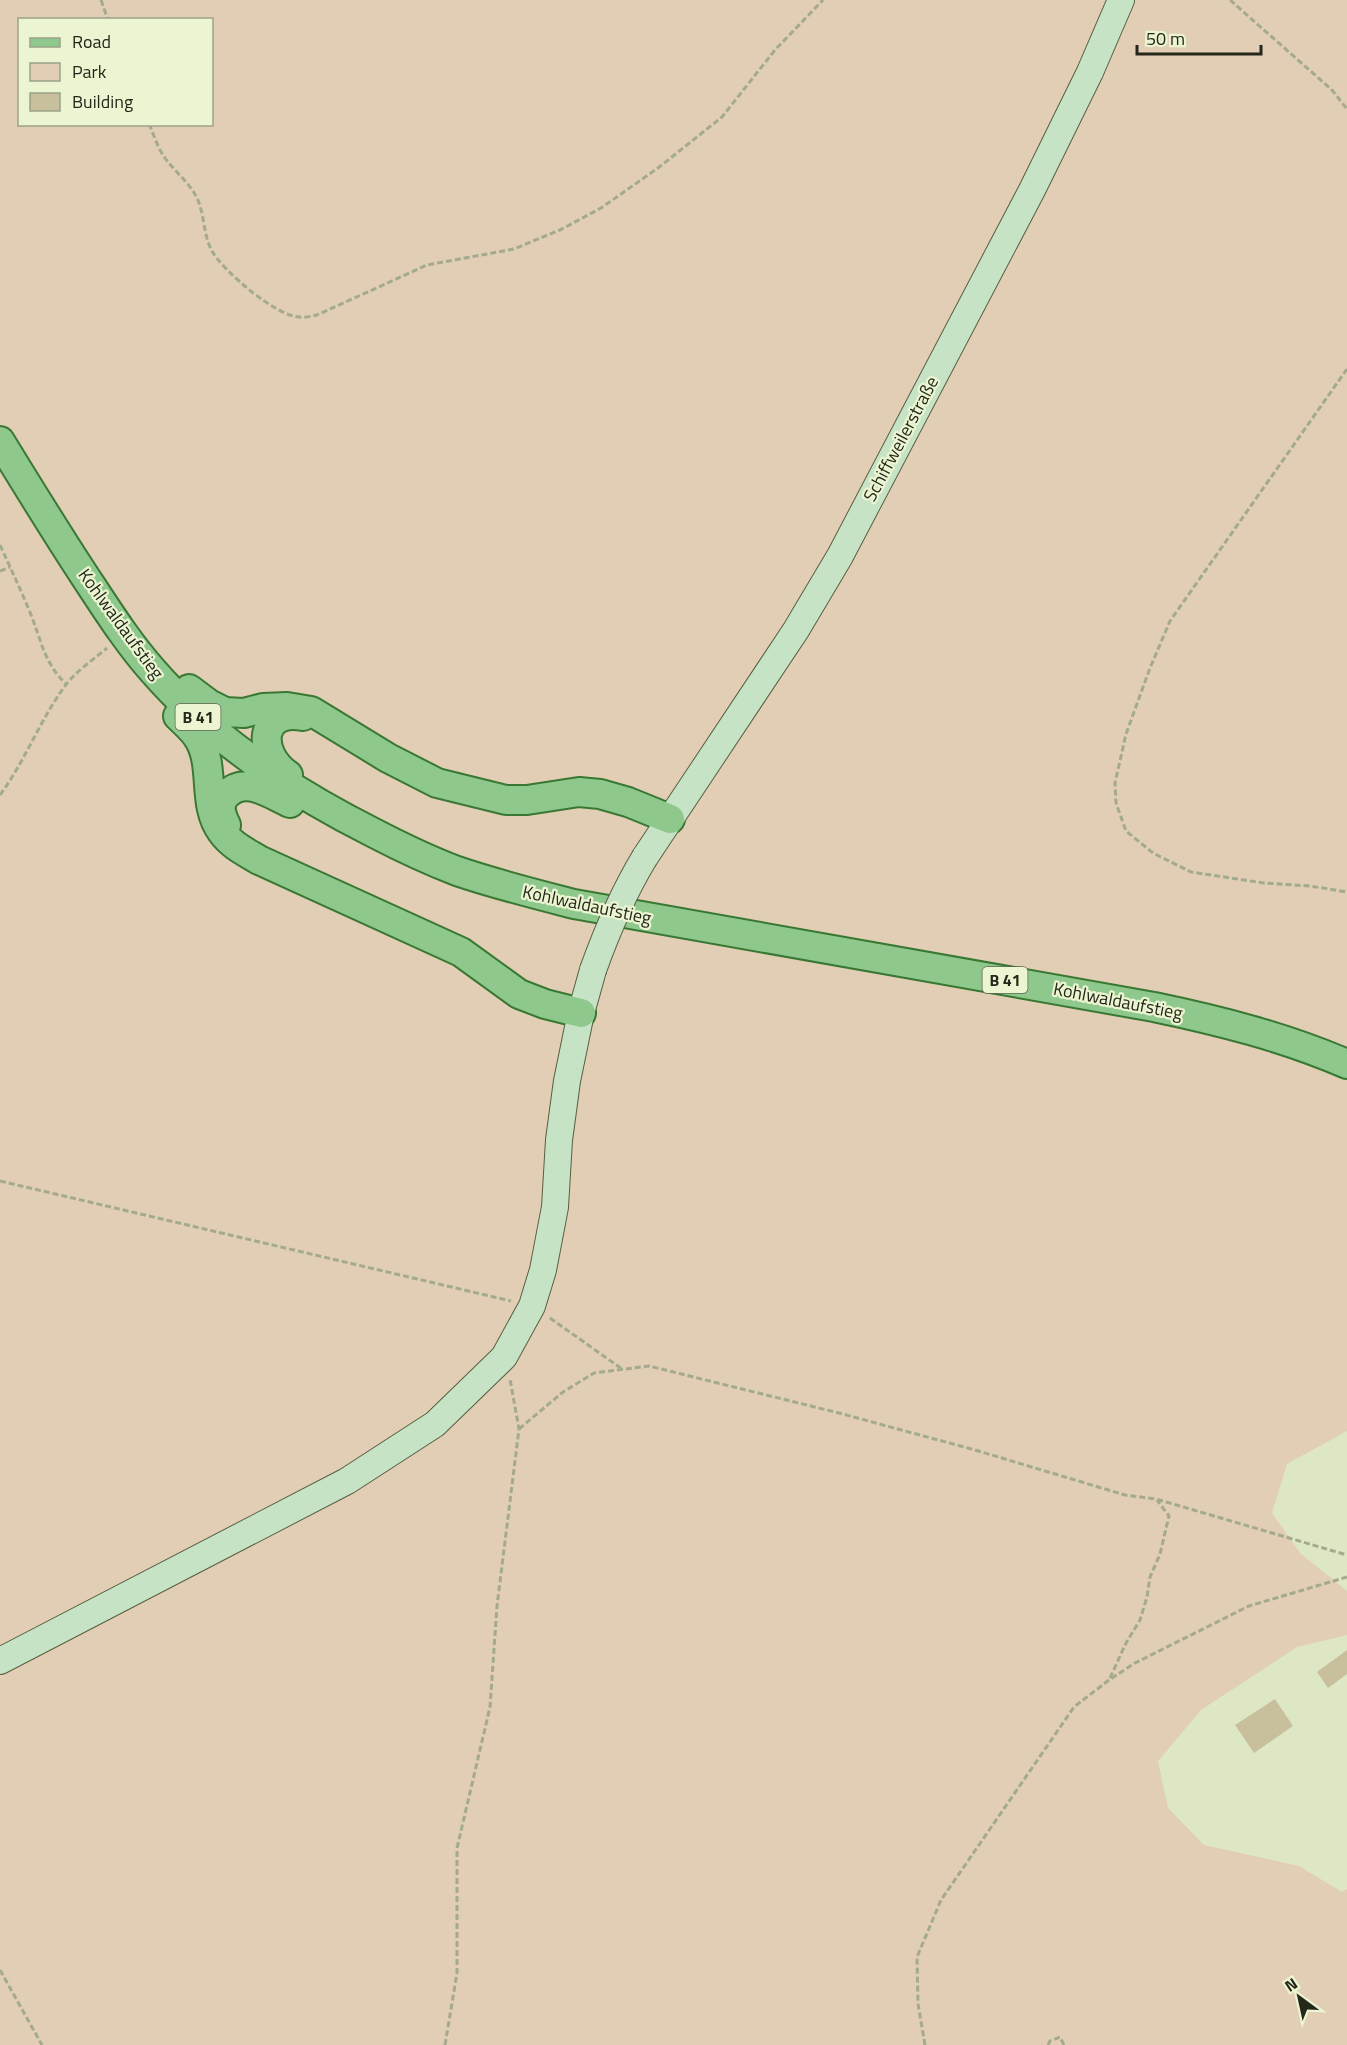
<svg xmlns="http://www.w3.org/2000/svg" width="1347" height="2045" font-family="'Titillium Web',sans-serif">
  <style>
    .green { fill: #e1ceb5; fill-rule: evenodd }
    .building { fill: #c8c09d }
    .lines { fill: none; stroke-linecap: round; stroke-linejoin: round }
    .secondary-casing { stroke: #575f40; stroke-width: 28 }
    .primary-casing { stroke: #397833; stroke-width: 32 }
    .path { stroke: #a3aa8e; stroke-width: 3; stroke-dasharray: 6 3; stroke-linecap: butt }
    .secondary { stroke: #c7e3c6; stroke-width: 26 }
    .primary { stroke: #8fc88d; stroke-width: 28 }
    .secondary-bridge-casing { stroke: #575f40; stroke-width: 28; stroke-linecap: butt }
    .secondary-bridge { stroke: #c7e3c6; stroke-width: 26 }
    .labels { text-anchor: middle; stroke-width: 4.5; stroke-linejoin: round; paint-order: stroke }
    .shield { fill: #ebf5d1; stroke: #606551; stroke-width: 1.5 }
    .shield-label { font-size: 16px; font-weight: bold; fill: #24271a }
    .street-label { font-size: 18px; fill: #24271a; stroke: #ebf5d1 }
  </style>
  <rect width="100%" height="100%" fill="#dee7c4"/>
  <!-- green -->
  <path class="green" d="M0 0H1347V1431L1287 1464 1272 1513 1300 1553 1347 1591V1635L1297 1647 1201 1710 1158 1761 1168 1808 1204 1845 1299 1866 1342 1892 1347 1889V2045H0ZM20 20H212V124H20Z"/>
  <!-- building -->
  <g class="building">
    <path d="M1347 1650V1674L1328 1688 1317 1672Z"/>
    <path d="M1275 1699 1293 1726 1254 1753 1235 1725Z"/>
  </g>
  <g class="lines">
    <defs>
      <g id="secondary">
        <path d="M645 857 796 630 840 556 1032 190 1090 72 1121 0"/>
        <path d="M0 1661 347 1481 435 1424 504 1357 532 1306 543 1270 555 1207 559 1140 567 1081 581 1013 593 970"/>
      </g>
      <g id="primary">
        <path d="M0 441C30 490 60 539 92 587 111 616 130 645 153 671 214 741 292 792 374 833 401 847 428 860 457 871 495 884 535 894 574 904L1154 1007C1221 1021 1284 1037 1347 1064"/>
        <path d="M189 689 209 704 225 712 244 713 263 708 287 707 311 711 388 758 437 783 506 800H527L579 792 600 794 628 802 670 819"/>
        <path d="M178 716C186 724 195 731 200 741 215 769 202 805 222 832 231 845 246 852 259 860L461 952 519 994 545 1004 581 1013"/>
        <path d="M288 775C257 754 258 708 303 716"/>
        <path d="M226 825C221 815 217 804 226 795 245 775 270 794 290 803"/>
      </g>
    </defs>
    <!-- secondary casing -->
    <use href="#secondary" class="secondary-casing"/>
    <!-- primary casing -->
    <use href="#primary" class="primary-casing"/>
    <!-- path -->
    <g class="path">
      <path d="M101 0 108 20"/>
      <path d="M1230 0 1332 90 1347 109"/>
      <path d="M149 124C154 135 158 149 165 158 175 172 189 182 197 198 205 215 203 235 212 251 223 271 276 316 299 317 305 318 312 316 317 315L427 265 514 249 562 229 601 208 658 168 722 117 775 50 823 0"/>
      <path d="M1347 369 1170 621 1150 668 1126 734 1115 783 1116 803 1126 831 1153 853 1191 872 1264 883 1310 886 1347 892"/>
      <path d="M0 545C10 567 20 588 29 610 41 638 43 662 66 684"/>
      <path d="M0 571 10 567"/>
      <path d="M0 795C25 761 40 720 65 686 76 671 93 660 107 648"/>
      <path d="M0 1181 511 1301"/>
      <path d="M550 1318 622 1369"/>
      <path d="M519 1429 563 1392 594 1373 649 1366 839 1413 975 1450 1125 1495 1156 1499 1347 1555"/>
      <path d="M1110 1678 1126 1643 1140 1620 1147 1597 1150 1577 1160 1554 1169 1516 1157 1500"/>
      <path d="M0 1970 42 2045"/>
      <path d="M445 2045 457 1973V1848L490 1707 497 1606 519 1429 510 1379"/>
      <path d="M925 2045 918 2004 917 1957 941 1900 1074 1707 1109 1680 1135 1663 1249 1606 1347 1577"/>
      <path d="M1048 2045 1050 2041 1060 2037 1064 2045"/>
    </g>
    <!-- secondary -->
    <use href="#secondary" class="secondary"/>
    <!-- primary -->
    <use href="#primary" class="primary"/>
    <defs>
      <path id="secondary-bridge" d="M593 970C607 931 623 893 645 857"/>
    </defs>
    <!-- secondary-bridge casing -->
    <use href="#secondary-bridge" class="secondary-bridge-casing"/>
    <!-- secondary-bridge -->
    <use href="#secondary-bridge" class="secondary-bridge"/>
  </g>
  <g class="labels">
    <!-- shield labels -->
    <g class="shield">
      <rect x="175.5" y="704" width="45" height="26" rx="4.5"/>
      <rect x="982.5" y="967" width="45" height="26" rx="4.5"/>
    </g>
    <g class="shield-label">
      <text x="198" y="723">B 41</text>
      <text x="1005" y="986">B 41</text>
    </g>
    <!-- street labels -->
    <g class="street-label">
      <text transform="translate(901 439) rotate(-62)" y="6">Schiffweilerstraße</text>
      <text transform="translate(121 624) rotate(54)" y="6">Kohlwaldaufstieg</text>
      <text transform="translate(587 905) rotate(12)" y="6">Kohlwaldaufstieg</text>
      <text transform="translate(1118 1001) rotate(11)" y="6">Kohlwaldaufstieg</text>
    </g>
  </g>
  <!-- legend -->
  <rect x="18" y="18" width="195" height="108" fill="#ebf5d1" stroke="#9ba388" stroke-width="1.5"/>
  <rect x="30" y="38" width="30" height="9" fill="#8fc88d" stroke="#9ba388" stroke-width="1.5"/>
  <text x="72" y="48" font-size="18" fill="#24271a">Road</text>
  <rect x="30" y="63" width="30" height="18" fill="#e1ceb5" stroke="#9ba388" stroke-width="1.5"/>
  <text x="72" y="78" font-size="18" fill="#24271a">Park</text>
  <rect x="30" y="93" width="30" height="18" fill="#c8c09d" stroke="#9ba388" stroke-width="1.5"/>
  <text x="72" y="108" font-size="18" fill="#24271a">Building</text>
  <!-- north arrow -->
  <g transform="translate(1299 1997) rotate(327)" stroke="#ebf5d1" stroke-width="4.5" paint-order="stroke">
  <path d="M0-4.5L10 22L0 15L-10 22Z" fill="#24271a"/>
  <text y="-9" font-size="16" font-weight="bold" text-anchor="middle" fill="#24271a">N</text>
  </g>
  <!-- scale -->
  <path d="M1137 45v9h124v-9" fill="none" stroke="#24271a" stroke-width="3"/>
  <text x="1146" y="45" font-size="18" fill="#24271a" stroke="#ebf5d1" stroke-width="4.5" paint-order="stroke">50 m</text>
</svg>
